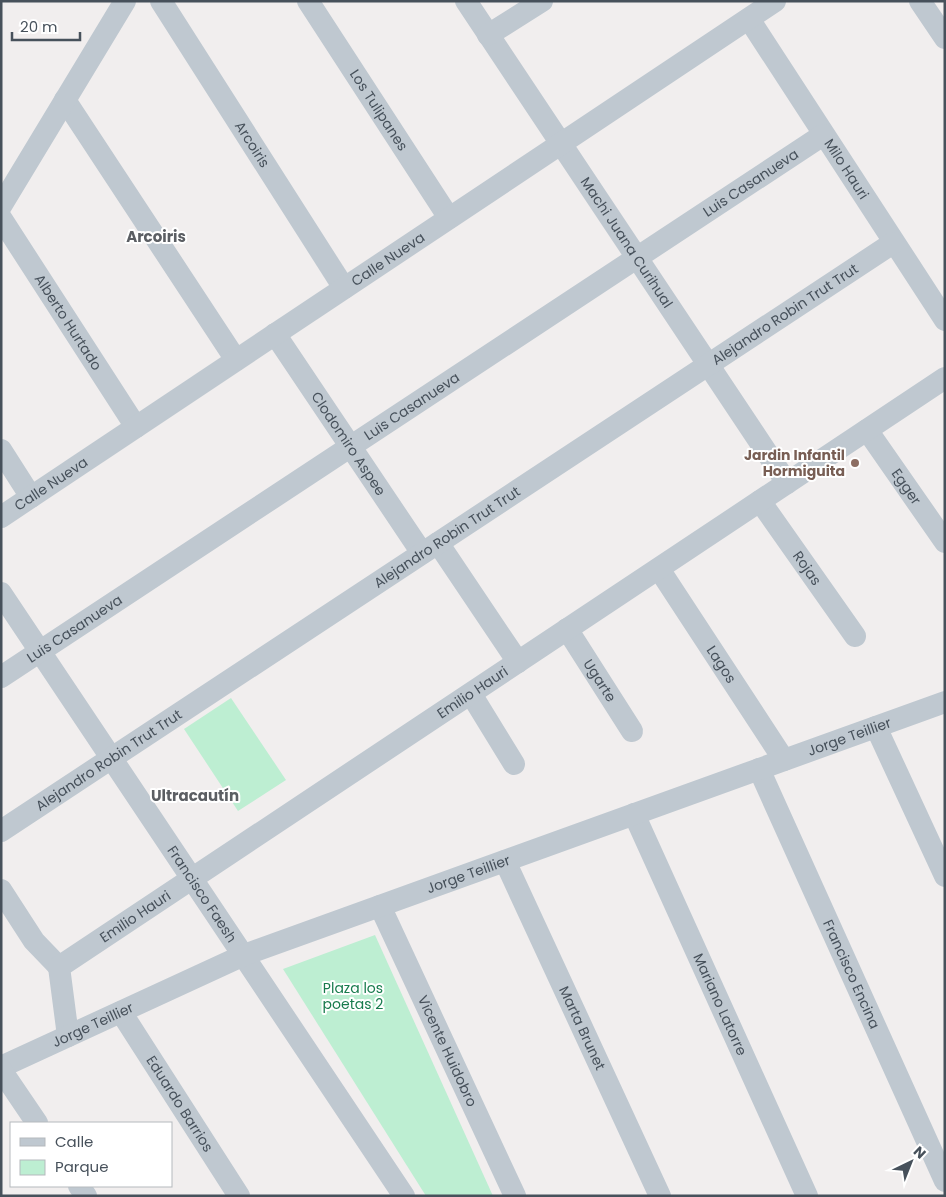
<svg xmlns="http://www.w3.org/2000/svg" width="946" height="1197" font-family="Poppins,sans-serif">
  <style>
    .green { fill: #bdeed2 }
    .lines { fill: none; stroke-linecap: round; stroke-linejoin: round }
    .street { stroke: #bfc8d0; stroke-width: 22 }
    .education-dot { fill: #8d6e63; stroke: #fff; stroke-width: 2 }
    .labels { text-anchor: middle; stroke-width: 4; stroke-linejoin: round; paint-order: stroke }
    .street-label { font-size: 14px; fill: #47515b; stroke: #fff }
    .education-label { font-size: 14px; font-weight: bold; fill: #785e54; stroke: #fff; text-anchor: end }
    .park-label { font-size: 14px; fill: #187b4d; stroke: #fff }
    .neighbourhood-label { font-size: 15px; font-weight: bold; fill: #5b5e63; stroke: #fff }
  </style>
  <rect width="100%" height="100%" fill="#f1eeee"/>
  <!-- green -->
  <g class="green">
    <path d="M231 698 286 780 238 811 184 729Z"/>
    <path d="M375 935 493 1196H426L283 969Z"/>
  </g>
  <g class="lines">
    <!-- street -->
    <g class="street">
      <path id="s1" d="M161 1 344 288"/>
      <path id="s2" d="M308 1 449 218"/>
      <path id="s3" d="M466 1 787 483"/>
      <path d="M920 1 945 38"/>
      <path id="s4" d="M749 19 945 320"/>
      <path d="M488 35 542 1"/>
      <path d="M65 100 236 360"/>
      <path d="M1 206 125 1"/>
      <path id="s5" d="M1 218 136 427"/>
      <path id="s6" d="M275 334 422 553"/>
      <path id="s7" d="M867 430 945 542"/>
      <path d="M1 450 31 497"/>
      <path id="s8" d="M760 501 855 636"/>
      <path id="s9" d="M1 517 775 1"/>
      <path d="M438 543 518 662"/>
      <path id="s10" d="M659 569 784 760"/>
      <path id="s11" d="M1 593 404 1196"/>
      <path id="s12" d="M567 629 632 731"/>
      <path id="s13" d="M1 677 823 135"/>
      <path d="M471 694 514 764"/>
      <path d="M876 727 945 876"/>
      <path id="s14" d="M759 769 945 1181"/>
      <path id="s15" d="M634 814 807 1196"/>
      <path id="s16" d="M1 831 893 243"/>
      <path id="s17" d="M505 861 660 1196"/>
      <path d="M1 890 34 941 59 967"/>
      <path id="s18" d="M380 906 515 1196"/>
      <path id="s19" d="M121 1012 239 1196"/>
      <path id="s20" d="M68 1036 59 967 945 378"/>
      <path id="s21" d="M1 1067 244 955 945 702"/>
      <path d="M1 1070 37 1123"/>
      <path d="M79 1186 86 1196"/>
    </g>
  </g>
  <!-- markers -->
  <circle class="education-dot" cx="855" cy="463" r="5"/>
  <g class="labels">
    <!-- street labels -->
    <g class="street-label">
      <text dy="5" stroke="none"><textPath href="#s2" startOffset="130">Los Tulipanes</textPath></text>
      <text dy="5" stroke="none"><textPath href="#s1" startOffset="170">Arcoiris</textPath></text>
      <text dy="5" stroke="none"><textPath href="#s4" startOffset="179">Milo Hauri</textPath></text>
      <text dy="5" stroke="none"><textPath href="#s13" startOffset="898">Luis Casanueva</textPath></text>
      <text dy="5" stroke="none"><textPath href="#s3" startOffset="290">Machi Juana Curihual</textPath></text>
      <text dy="5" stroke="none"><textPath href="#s9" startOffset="465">Calle Nueva</textPath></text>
      <text dy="5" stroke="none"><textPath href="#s16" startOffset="939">Alejandro Robin Trut Trut</textPath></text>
      <text dy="5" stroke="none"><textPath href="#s5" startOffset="124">Alberto Hurtado</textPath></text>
      <text dy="5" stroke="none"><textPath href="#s13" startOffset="492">Luis Casanueva</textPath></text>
      <text dy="5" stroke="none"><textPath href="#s6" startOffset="132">Clodomiro Aspee</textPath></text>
      <text dy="5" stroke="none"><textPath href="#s9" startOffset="60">Calle Nueva</textPath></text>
      <text dy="5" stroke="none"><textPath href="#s7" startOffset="69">Egger</textPath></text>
      <text dy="5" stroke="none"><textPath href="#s16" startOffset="534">Alejandro Robin Trut Trut</textPath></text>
      <text dy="5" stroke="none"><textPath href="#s8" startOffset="82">Rojas</textPath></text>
      <text dy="5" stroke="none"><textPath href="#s13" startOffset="88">Luis Casanueva</textPath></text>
      <text dy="5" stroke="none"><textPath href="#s10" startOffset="114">Lagos</textPath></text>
      <text dy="5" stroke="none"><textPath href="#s12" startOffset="61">Ugarte</textPath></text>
      <text dy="5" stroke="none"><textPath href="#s20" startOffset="566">Emilio Hauri</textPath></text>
      <text dy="5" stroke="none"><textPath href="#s21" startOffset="911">Jorge Teillier</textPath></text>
      <text dy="5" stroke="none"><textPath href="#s16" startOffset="129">Alejandro Robin Trut Trut</textPath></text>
      <text dy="5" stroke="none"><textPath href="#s21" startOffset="506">Jorge Teillier</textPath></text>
      <text dy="5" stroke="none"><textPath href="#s11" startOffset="362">Francisco Faesh</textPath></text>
      <text dy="5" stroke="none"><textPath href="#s20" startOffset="161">Emilio Hauri</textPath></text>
      <text dy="5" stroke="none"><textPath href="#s14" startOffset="225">Francisco Encina</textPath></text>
      <text dy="5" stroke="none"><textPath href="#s15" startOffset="209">Mariano Latorre</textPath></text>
      <text dy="5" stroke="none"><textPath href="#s21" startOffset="101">Jorge Teillier</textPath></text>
      <text dy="5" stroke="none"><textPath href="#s17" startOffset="184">Marta Brunet</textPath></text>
      <text dy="5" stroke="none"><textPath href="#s18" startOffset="160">Vicente Huidobro</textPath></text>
      <text dy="5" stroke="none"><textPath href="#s19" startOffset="109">Eduardo Barrios</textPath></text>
    </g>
    <!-- education labels -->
    <g class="education-label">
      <text x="845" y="460">Jardin Infantil<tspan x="845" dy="16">Hormiguita</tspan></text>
    </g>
    <!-- park labels -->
    <g class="park-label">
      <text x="353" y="993">Plaza los<tspan x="353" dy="16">poetas 2</tspan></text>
    </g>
    <!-- neighbourhood labels -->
    <g class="neighbourhood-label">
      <text x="156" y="242">Arcoiris</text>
      <text x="195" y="801">Ultracautín</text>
    </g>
  </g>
  <!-- border -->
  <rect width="946" height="1197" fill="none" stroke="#47515b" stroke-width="5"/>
  <!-- legend -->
  <rect x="10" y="1122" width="162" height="65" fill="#ffffff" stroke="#b5b9bd"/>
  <rect x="20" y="1138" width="25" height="8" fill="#bfc8d0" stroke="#b5b9bd"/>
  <text x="55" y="1147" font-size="15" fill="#47515b">Calle</text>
  <rect x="20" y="1160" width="25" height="15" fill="#bdeed2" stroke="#b5b9bd"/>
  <text x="55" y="1172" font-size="15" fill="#47515b">Parque</text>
  <!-- north arrow -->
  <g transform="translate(911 1162) rotate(43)" stroke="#ffffff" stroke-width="4" paint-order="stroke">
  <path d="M0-4L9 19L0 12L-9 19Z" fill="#47515b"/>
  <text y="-8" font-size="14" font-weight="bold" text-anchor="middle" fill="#47515b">N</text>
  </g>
  <!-- scale -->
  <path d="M12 32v8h68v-8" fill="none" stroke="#47515b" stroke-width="2.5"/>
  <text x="20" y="32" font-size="15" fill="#47515b" stroke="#ffffff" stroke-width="4" paint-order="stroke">20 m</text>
</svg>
